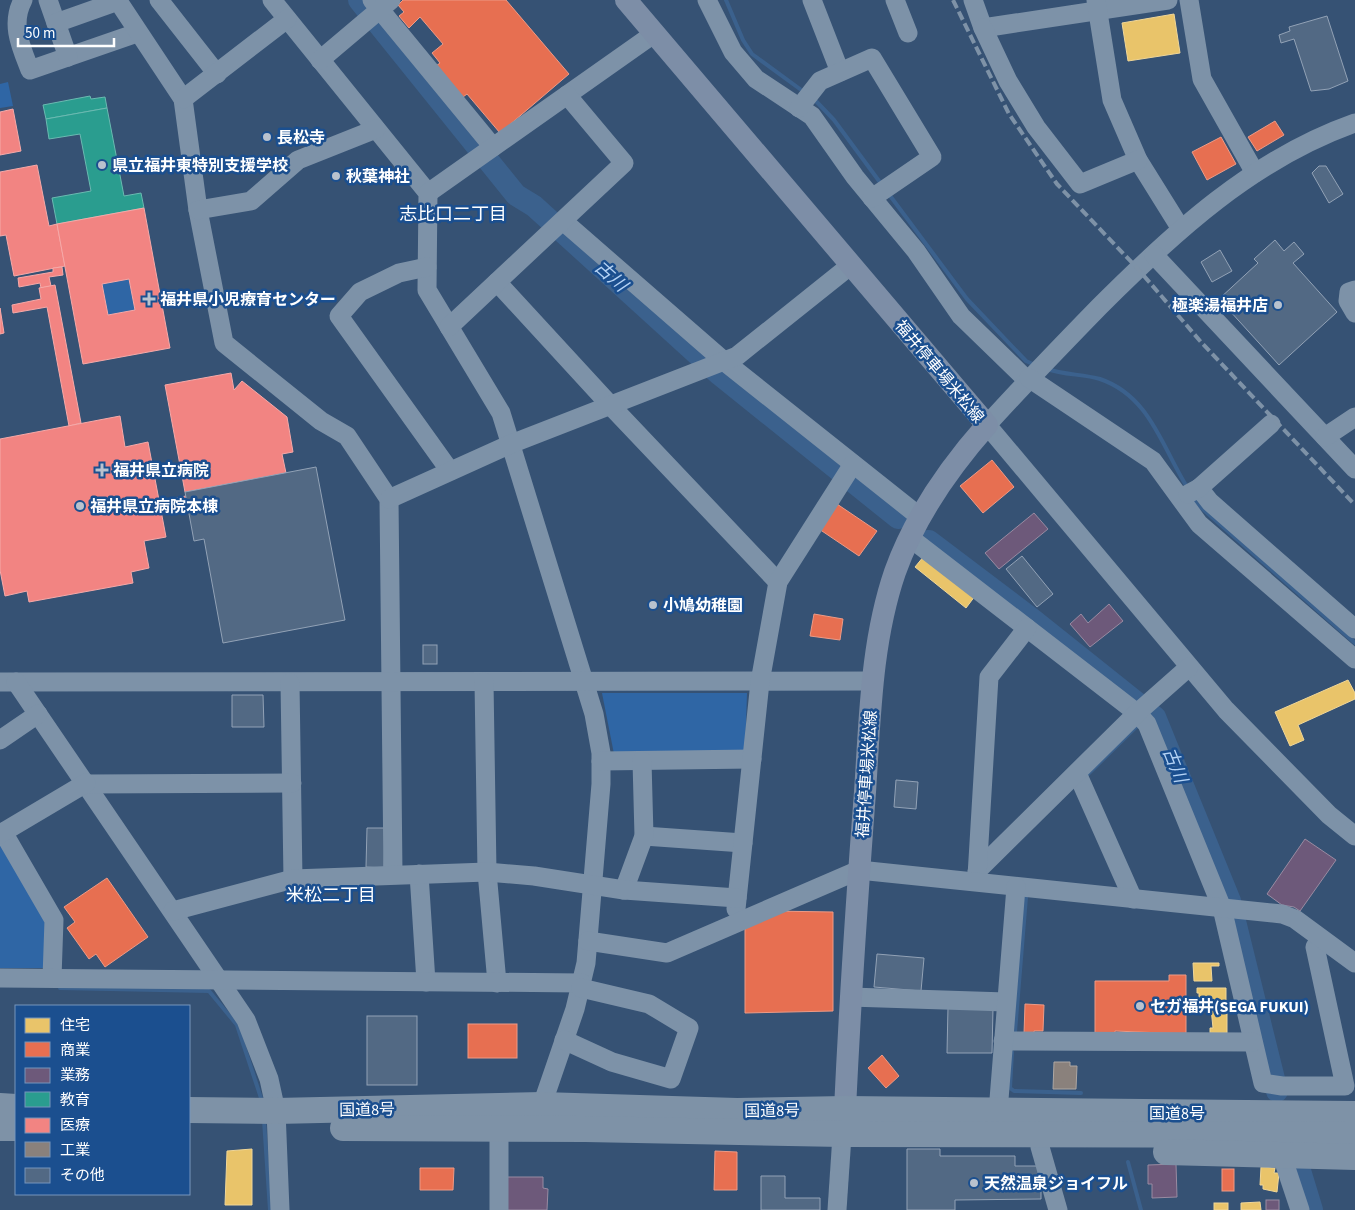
<svg xmlns="http://www.w3.org/2000/svg" width="1355" height="1210" font-family="'Source Sans 3','Noto Sans JP',sans-serif">
  <style>
    .green { fill: #2f66a5 }
    .homes { fill: #e9c46a; stroke: #f0d697 }
    .shops { fill: #e76f51; stroke: #ee9a85 }
    .offices { fill: #6d597a; stroke: #998ba2 }
    .schools { fill: #2a9d8f; stroke: #6abab1 }
    .health { fill: #f28482; stroke: #f6a9a8; fill-rule: evenodd }
    .industry { fill: #8a817c; stroke: #ada7a3 }
    .lines { fill: none; stroke-linecap: round; stroke-linejoin: round }
    .stream { stroke: #3b618d; stroke-width: 4 }
    .river { stroke: #3b618d; stroke-width: 22 }
    .building { fill: #526984; stroke: #92a2b6 }
    .minor { stroke: #7d92a8; stroke-width: 19 }
    .major { stroke: #7d8ea7; stroke-width: 22 }
    .highway { stroke: #7e92a7; stroke-width: 26 }
    .rail { stroke: #7e92a7; stroke-width: 4; stroke-dasharray: 9 4; stroke-linecap: butt }
    .poi-dot { fill: #b9c2ce; stroke: #1b4f8f; stroke-width: 2 }
    .labels { text-anchor: middle; stroke-width: 5; stroke-linejoin: round; paint-order: stroke }
    .poi-label { font-size: 16px; font-weight: bold; fill: #fff; stroke: #1b4f8f; text-anchor: start }
    .street-label { font-size: 16px; fill: #fff; stroke: #1b4f8f }
    .neighbourhood-label { font-size: 18px; fill: #fff; stroke: #1b4f8f }
    .water-label { font-size: 18px; font-style: italic; fill: #b5d3f5; stroke: #1b4f8f }
  </style>
  <rect width="100%" height="100%" fill="#365274"/>
  <!-- green -->
  <g class="green">
    <path d="M8 82 13 106 0 108V84Z"/>
    <path d="M129 279 135 310 108 315 102 284Z"/>
    <path d="M602 693H747L745 753 614 754Z"/>
    <path d="M0 842 49 919 44 968H0Z"/>
  </g>
  <!-- homes -->
  <g class="homes">
    <path d="M1174 14 1180 53 1128 61 1122 23Z"/>
    <path d="M924 556 975 596 966 608 915 567Z"/>
    <path d="M1348 680 1355 693V699L1298 725 1304 740 1290 746 1275 712Z"/>
    <path d="M1193 963H1219V966H1211L1212 981H1194Z"/>
    <path d="M1197 988H1226V1004L1199 1003V993H1197Z"/>
    <path d="M1211 1008H1227V1033H1210V1028H1213Z"/>
    <path d="M252 1149V1205H225L227 1151Z"/>
    <path d="M1261 1167 1275 1168 1274 1173H1279L1277 1192 1263 1189V1185H1260Z"/>
    <path d="M1260 1202 1261 1210H1241V1203Z"/>
    <rect x="1214" y="1203" width="14" height="7"/>
  </g>
  <!-- shops -->
  <g class="shops">
    <path d="M403 0H506L569 74 500 133 467 94 463 97 436 66 440 63 432 53 443 44 420 17 409 28 399 16 404 12 398 5Z"/>
    <path d="M1275 121 1284 135 1257 151 1248 137Z"/>
    <path d="M1221 137 1236 164 1207 180 1192 152Z"/>
    <path d="M992 460 1014 487 983 513 960 486Z"/>
    <path d="M837 504 877 531 859 556 819 529Z"/>
    <path d="M814 614 843 619 840 640 810 636Z"/>
    <path d="M107 878 148 937 105 967 96 954 89 959 67 928 75 922 64 907Z"/>
    <path d="M771 911 833 912V1011L745 1013V925Z"/>
    <path d="M1169 975H1186V1034L1115 1031V1034H1095V981H1169Z"/>
    <path d="M1025 1004 1044 1005 1043 1031H1034V1034H1024Z"/>
    <rect x="468" y="1024" width="49" height="34"/>
    <path d="M882 1055 899 1076 886 1088 868 1068Z"/>
    <path d="M715 1151 737 1152V1190H714Z"/>
    <path d="M420 1168H454L453 1190H420Z"/>
    <rect x="1222" y="1169" width="12" height="22"/>
  </g>
  <!-- offices -->
  <g class="offices">
    <path d="M1034 513 1048 529 999 569 985 553Z"/>
    <path d="M1109 604 1123 621 1090 647 1070 624 1081 614 1088 623Z"/>
    <path d="M1305 839 1336 860 1300 911 1294 907 1282 905 1267 894Z"/>
    <path d="M1176 1164 1177 1197 1152 1198V1184H1148V1165Z"/>
    <path d="M507 1177H543V1188L548 1189 547 1210H507Z"/>
    <rect x="1266" y="1200" width="13" height="10"/>
  </g>
  <!-- schools -->
  <g class="schools">
    <path d="M90 96 91 99 105 97 107 108 46 119 43 105Z"/>
    <path d="M107 108 124 196 141 193 144 208 57 224 52 198 91 191 80 134 49 139 46 119Z"/>
  </g>
  <!-- health -->
  <g class="health">
    <path d="M13 109 21 151 0 155V112Z"/>
    <path d="M37 165 49 226 57 224 65 266 14 276 6 235 0 236V172Z"/>
    <path d="M144 208 170 348 83 364 57 224ZM129 279 135 310 108 315 102 284Z"/>
    <path d="M62 267 63 275 49 277 51 286 41 288 40 283 19 287 18 278 53 272V268Z"/>
    <path d="M55 285 81 423 69 426 47 307 13 313 12 305 41 299 39 288Z"/>
    <path d="M0 308 4 333 0 334Z"/>
    <path d="M231 373 234 390 242 381 287 417 293 452 282 454 286 473 185 492 165 385Z"/>
    <path d="M120 416 125 447 148 442 166 537 144 541 149 568 131 572 133 583 29 602 27 591 5 596 0 570V439Z"/>
    <path d="M186 496 187 505 161 511 159 501Z"/>
  </g>
  <!-- industry -->
  <path class="industry" d="M1054 1062H1070V1066H1077L1076 1089H1053Z"/>
  <g class="lines">
    <!-- stream -->
    <g class="stream">
      <path d="M726 0 743 40 752 54 804 92"/>
      <path d="M814 99 834 120 882 185"/>
      <path d="M888 193 967 299 1026 361 1035 365"/>
      <path d="M1047 369C1064 375 1083 374 1100 379 1150 396 1162 447 1187 487"/>
      <path d="M1193 498 1197 504 1355 643"/>
      <path d="M1084 778 1136 727"/>
      <path d="M60 983V988L209 991 237 1025 262 1101"/>
      <path d="M1015 1032 1026 897"/>
      <path d="M1012 1052 1010 1088 1014 1091 1081 1093"/>
      <path d="M264 1120 270 1210"/>
      <path d="M1128 1162 1141 1210"/>
    </g>
    <!-- river -->
    <g class="river">
      <path d="M359 0 516 195 534 206 720 375 898 518"/>
      <path d="M929 541 1036 622 1155 717 1230 901 1277 1091"/>
      <path d="M1298 1164 1312 1210"/>
    </g>
  </g>
  <!-- building -->
  <g class="building">
    <path d="M1327 16 1348 81 1329 89 1311 91 1294 39 1281 43 1279 35 1290 31 1289 27Z"/>
    <path d="M1319 166H1326L1343 194 1329 203 1312 173Z"/>
    <path d="M1275 240 1284 251 1294 242 1304 254 1293 263 1337 312 1279 365 1219 299 1258 263 1254 259Z"/>
    <path d="M1220 250 1232 271 1212 282 1201 262Z"/>
    <path d="M316 467 345 620 223 643 204 539 194 541 185 492Z"/>
    <path d="M1022 556 1053 594 1037 607 1006 569Z"/>
    <rect x="423" y="645" width="14" height="19"/>
    <path d="M232 695H263L264 727H232Z"/>
    <path d="M896 780 918 782 916 809 894 807Z"/>
    <path d="M367 828H385L384 868 366 867Z"/>
    <path d="M877 954 924 958 921 991 874 987Z"/>
    <path d="M948 1007 993 1008 992 1053H947Z"/>
    <rect x="367" y="1016" width="50" height="69"/>
    <path d="M907 1149H940V1156H1015V1166H1041V1199L955 1200V1210H907Z"/>
    <path d="M761 1176H785V1198H820V1210H761Z"/>
  </g>
  <g class="lines">
    <!-- minor -->
    <g class="minor">
      <path d="M23 0C10 24 21 47 30 70L137 33"/>
      <path d="M48 0 68 57"/>
      <path d="M159 0 217 74"/>
      <path d="M272 0 428 193 427 290 501 413 594 714 601 753V784L586 963 575 1009 542 1105"/>
      <path d="M372 0 493 147"/>
      <path d="M707 0 733 52 756 79 812 116 855 177 916 251 961 316 1027 380"/>
      <path d="M812 0 840 72"/>
      <path d="M895 0 908 33"/>
      <path d="M973 0 983 28 1168 0"/>
      <path d="M1096 0 1112 100 1138 160 1181 229"/>
      <path d="M1189 0 1202 79 1255 173"/>
      <path d="M56 23 118 1 183 99 198 210 224 343 321 421 347 436 389 499 393 874"/>
      <path d="M983 28 1008 81 1036 127 1080 184 1138 160"/>
      <path d="M320 60 391 0"/>
      <path d="M183 99 287 19"/>
      <path d="M799 108 820 81 872 58 932 157 872 198"/>
      <path d="M1355 123C1253 159 1174 232 1099 307 1061 346 1023 385 987 425L1226 710 1329 815 1355 836"/>
      <path d="M428 193 655 33"/>
      <path d="M198 210 251 201 298 160 376 129"/>
      <path d="M563 221 725 362 920 517"/>
      <path d="M1154 255 1355 469"/>
      <path d="M427 267 399 273 360 292 339 316 450 471"/>
      <path d="M497 282 611 406 778 582"/>
      <path d="M1355 290 1349 292 1348 301 1355 313"/>
      <path d="M449 327 624 163 567 95"/>
      <path d="M1029 378 1153 461 1199 524 1355 659"/>
      <path d="M1325 437 1355 417"/>
      <path d="M1199 488 1210 502 1355 629"/>
      <path d="M1188 494 1199 488 1271 424"/>
      <path d="M389 499 511 444 737 356 851 265"/>
      <path d="M909 537 1137 713 1147 724 1222 908 1263 1083 1282 1086H1345L1315 947 1320 939"/>
      <path d="M0 682 873 681"/>
      <path d="M16 682 246 1020 269 1079 276 1111 280 1210"/>
      <path d="M484 682 487 872 497 983"/>
      <path d="M290 683 293 879"/>
      <path d="M0 740 38 714"/>
      <path d="M601 761 752 759"/>
      <path d="M1077 773 1133 899"/>
      <path d="M86 784 292 783"/>
      <path d="M3 832 54 920 52 978"/>
      <path d="M0 834 86 783"/>
      <path d="M644 836 743 843"/>
      <path d="M977 871 1137 713 1189 667"/>
      <path d="M419 874 426 982"/>
      <path d="M977 876 989 677 1027 628"/>
      <path d="M624 890 644 836 642 761"/>
      <path d="M736 909 760 682 778 582 853 464"/>
      <path d="M173 911 293 879 487 872 534 876 624 890 737 898"/>
      <path d="M588 941 667 953 859 870 1282 914 1295 919 1355 963"/>
      <path d="M0 978 582 983"/>
      <path d="M850 997 1006 1002"/>
      <path d="M564 1040 612 1062 671 1079 689 1028 649 1004 581 988"/>
      <path d="M1003 1041 1253 1042"/>
      <path d="M998 1112 1016 887"/>
      <path d="M1040 1147 1058 1210"/>
      <path d="M1282 1156 1300 1210"/>
      <path d="M499 1210V1129"/>
      <path d="M837 1210 843 1121"/>
    </g>
    <!-- major -->
    <path class="major" d="M626 0 987 425C948 469 915 516 895 572 871 642 870 718 865 792 857 897 850 1003 845 1109"/>
    <!-- highway -->
    <g class="highway">
      <path d="M0 1106 16 1107"/>
      <path d="M189 1110 276 1111 542 1105 737 1111 845 1109 1355 1114"/>
      <path d="M0 1128H16"/>
      <path d="M343 1128 585 1129 842 1134 1355 1135"/>
      <path d="M1166 1152 1355 1157"/>
    </g>
    <!-- rail -->
    <path class="rail" d="M953 0 1009 114 1057 184 1138 269 1201 342 1355 505"/>
  </g>
  <!-- markers -->
  <g class="poi-dot">
    <circle cx="267" cy="137" r="5"/>
    <circle cx="102" cy="165" r="5"/>
    <circle cx="336" cy="176" r="5"/>
    <path d="M146.5 291.5h5v5h5v5h-5v5h-5v-5h-5v-5h5z"/>
    <circle cx="1278" cy="305" r="5"/>
    <path d="M99.5 462.5h5v5h5v5h-5v5h-5v-5h-5v-5h5z"/>
    <circle cx="80" cy="506" r="5"/>
    <circle cx="653" cy="605" r="5"/>
    <circle cx="1140" cy="1006" r="5"/>
    <circle cx="974" cy="1183" r="5"/>
  </g>
  <g class="labels">
    <!-- poi labels -->
    <g class="poi-label">
      <text x="277" y="143">長松寺</text>
      <text x="112" y="171">県立福井東特別支援学校</text>
      <text x="346" y="182">秋葉神社</text>
      <text x="160" y="305">福井県小児療育センター</text>
      <text x="1268" y="311" text-anchor="end">極楽湯福井店</text>
      <text x="113" y="476">福井県立病院</text>
      <text x="90" y="512">福井県立病院本棟</text>
      <text x="663" y="611">小鳩幼稚園</text>
      <text x="1150" y="1012">セガ福井(SEGA FUKUI)</text>
      <text x="984" y="1189">天然温泉ジョイフル</text>
    </g>
    <!-- street labels -->
    <g class="street-label">
      <text transform="translate(940 371) rotate(50)" y="6">福井停車場米松線</text>
      <text transform="translate(866 774) rotate(-86)" y="6">福井停車場米松線</text>
      <text transform="translate(367 1109) rotate(-1)" y="6">国道8号</text>
      <text transform="translate(772 1110) rotate(-1)" y="6">国道8号</text>
      <text x="1177" y="1119">国道8号</text>
    </g>
    <!-- neighbourhood labels -->
    <g class="neighbourhood-label">
      <text x="453" y="220">志比口二丁目</text>
      <text x="331" y="901">米松二丁目</text>
    </g>
    <!-- water labels -->
    <g class="water-label">
      <text transform="translate(611 276) rotate(42)" y="6">古川</text>
      <text transform="translate(1175 765) rotate(68)" y="6">古川</text>
    </g>
  </g>
  <!-- legend -->
  <rect x="15" y="1005" width="175" height="190" fill="#1b4f8f" stroke="#7695bc"/>
  <rect x="25" y="1018" width="25" height="15" fill="#e9c46a" stroke="#7695bc"/>
  <text x="60" y="1030" font-size="15" fill="#ffffff">住宅</text>
  <rect x="25" y="1042" width="25" height="15" fill="#e76f51" stroke="#7695bc"/>
  <text x="60" y="1055" font-size="15" fill="#ffffff">商業</text>
  <rect x="25" y="1068" width="25" height="15" fill="#6d597a" stroke="#7695bc"/>
  <text x="60" y="1080" font-size="15" fill="#ffffff">業務</text>
  <rect x="25" y="1092" width="25" height="15" fill="#2a9d8f" stroke="#7695bc"/>
  <text x="60" y="1105" font-size="15" fill="#ffffff">教育</text>
  <rect x="25" y="1118" width="25" height="15" fill="#f28482" stroke="#7695bc"/>
  <text x="60" y="1130" font-size="15" fill="#ffffff">医療</text>
  <rect x="25" y="1142" width="25" height="15" fill="#8a817c" stroke="#7695bc"/>
  <text x="60" y="1155" font-size="15" fill="#ffffff">工業</text>
  <rect x="25" y="1168" width="25" height="15" fill="#526984" stroke="#7695bc"/>
  <text x="60" y="1180" font-size="15" fill="#ffffff">その他</text>
  <!-- scale -->
  <path d="M18 38v8h96v-8" fill="none" stroke="#ffffff" stroke-width="2.5"/>
  <text x="25" y="38" font-size="15" fill="#ffffff" stroke="#1b4f8f" stroke-width="4" paint-order="stroke">50 m</text>
</svg>
